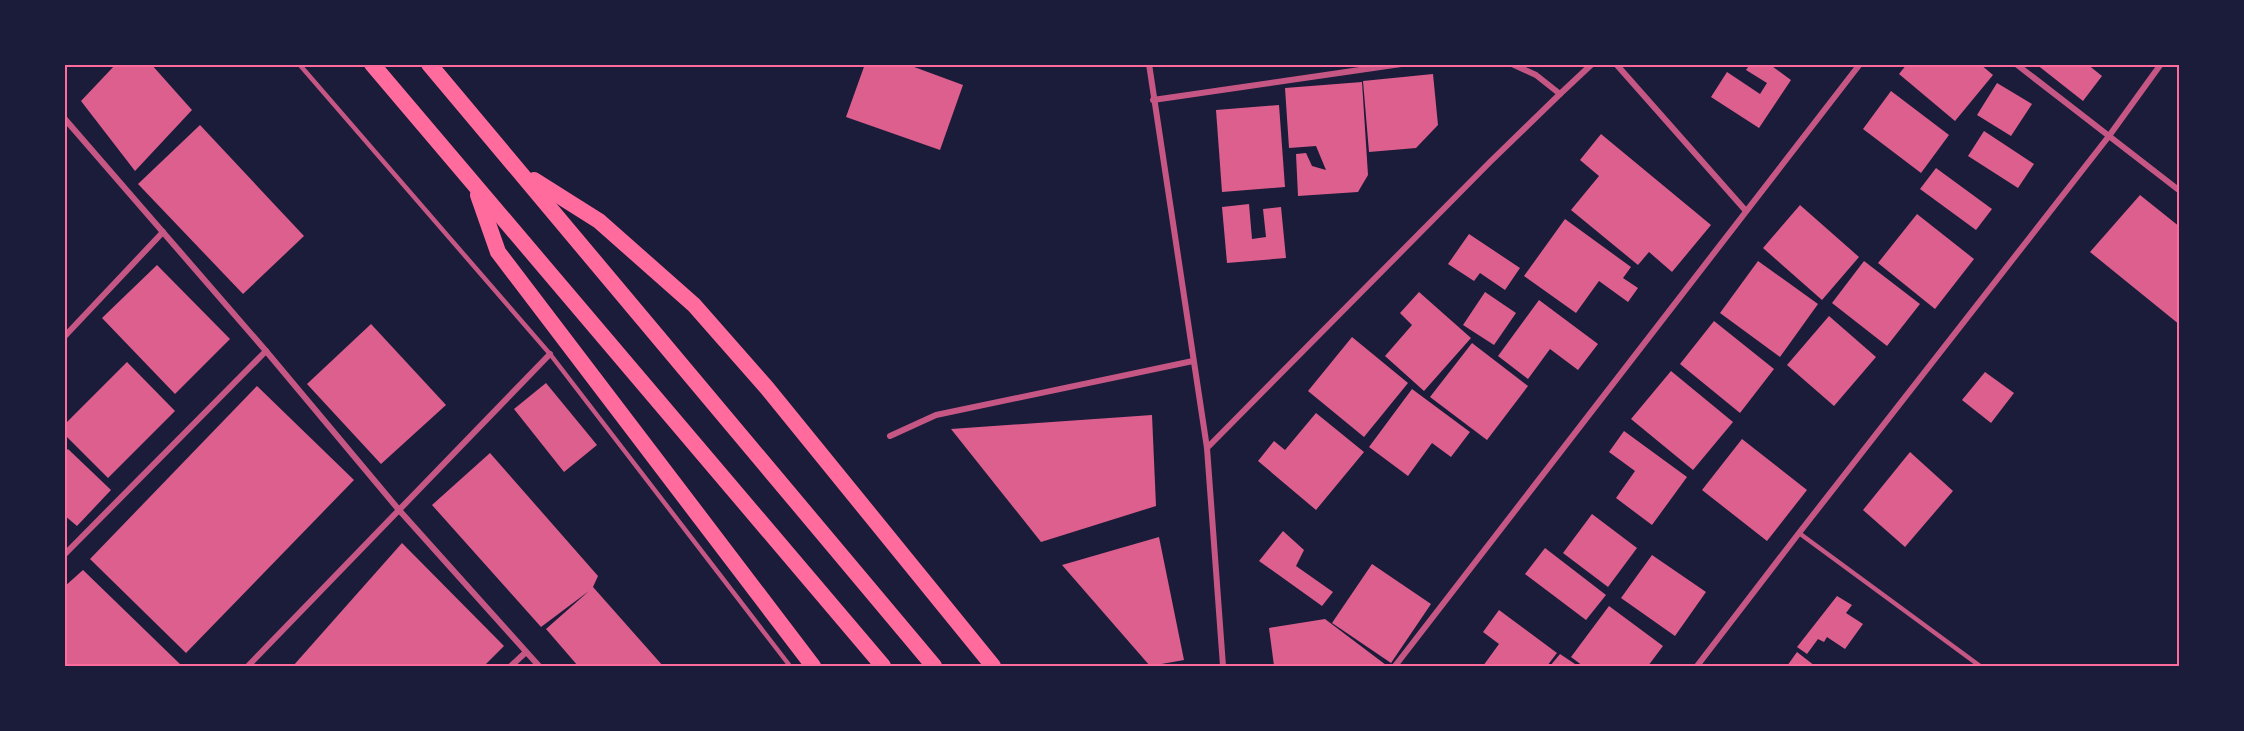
<svg xmlns="http://www.w3.org/2000/svg" width="2244" height="731" font-family="'Nunito Sans',sans-serif">
  <style>
    .building { fill: #dd5f8e }
    .lines { fill: none; stroke-linecap: round; stroke-linejoin: round }
    .service { stroke: #c65784; stroke-width: 4.5 }
    .minor { stroke: #c65784; stroke-width: 6 }
    .trunk { stroke: #ff6b9d; stroke-width: 16 }
    .neatline { fill: none; stroke: #ff6b9d; stroke-width: 2 }
  </style>
  <rect width="100%" height="100%" fill="#1b1b3a"/>
  <!-- building -->
  <g class="building">
    <path d="M116 64H151L192 110 135 171 81 101Z"/>
    <path d="M865 64H906L963 85 940 150 846 117Z"/>
    <path d="M1750 64H1769L1791 80 1759 128 1711 97 1727 72 1760 94 1767 83 1746 70Z"/>
    <path d="M1907 64H1980L1993 75 1955 121 1899 74Z"/>
    <path d="M2036 64H2087L2102 76 2083 101Z"/>
    <path d="M1433 74 1438 125 1416 148 1369 152 1363 81Z"/>
    <path d="M1362 82 1368 175 1358 192 1298 196 1296 154 1306 153 1312 166 1326 170 1316 146 1289 148 1285 88Z"/>
    <path d="M1997 83 2032 104 2011 136 1977 115Z"/>
    <path d="M1891 91 1949 135 1921 173 1863 129Z"/>
    <path d="M1279 105 1285 187 1222 192 1216 110Z"/>
    <path d="M200 125 304 236 243 294 138 184Z"/>
    <path d="M1984 131 2034 164 2018 188 1968 156Z"/>
    <path d="M1601 134 1711 225 1672 272 1649 252 1638 265 1571 210 1599 176 1580 160Z"/>
    <path d="M1936 168 1992 209 1976 230 1920 189Z"/>
    <path d="M2140 195 2180 227V325L2090 252Z"/>
    <path d="M1249 204 1252 239 1266 237 1263 209 1281 207 1286 258 1227 263 1222 207Z"/>
    <path d="M1800 205 1859 257 1822 300 1763 248Z"/>
    <path d="M1917 214 1974 259 1935 309 1878 263Z"/>
    <path d="M1565 219 1631 267 1623 278 1638 288 1628 302 1599 281 1576 313 1524 276Z"/>
    <path d="M1469 234 1520 268 1505 290 1480 273 1474 281 1448 264Z"/>
    <path d="M1758 261 1818 304 1780 357 1720 313Z"/>
    <path d="M1864 261 1920 304 1887 346 1832 303Z"/>
    <path d="M157 265 230 339 175 394 102 318Z"/>
    <path d="M1419 292 1471 338 1424 391 1385 356 1412 325 1400 313Z"/>
    <path d="M1485 292 1516 313 1494 345 1463 325Z"/>
    <path d="M1539 300 1598 344 1578 370 1550 349 1528 379 1498 356Z"/>
    <path d="M1829 316 1876 357 1834 406 1787 365Z"/>
    <path d="M1714 321 1774 369 1740 413 1680 364Z"/>
    <path d="M371 324 446 405 381 464 307 384Z"/>
    <path d="M1352 337 1408 383 1364 437 1308 391Z"/>
    <path d="M1472 343 1528 386 1487 440 1430 397Z"/>
    <path d="M127 362 175 411 108 478 64 434V425Z"/>
    <path d="M1671 371 1733 422 1693 470 1631 419Z"/>
    <path d="M1985 372 2014 393 1991 423 1962 400Z"/>
    <path d="M546 383 597 445 564 472 514 409Z"/>
    <path d="M257 386 354 480 186 653 90 559Z"/>
    <path d="M1412 389 1470 432 1451 457 1432 443 1408 476 1369 447Z"/>
    <path d="M1316 413 1364 452 1316 510 1258 461 1274 441 1285 450Z"/>
    <path d="M1152 415 1156 506 1041 542 951 429Z"/>
    <path d="M1624 431 1687 477 1652 525 1616 498 1635 471 1609 452Z"/>
    <path d="M1742 439 1807 490 1767 541 1702 490Z"/>
    <path d="M68 449 111 490 77 526 64 515V453Z"/>
    <path d="M1910 452 1953 491 1905 547 1863 510Z"/>
    <path d="M490 453 598 576 593 587 663 666H578L546 629 589 591 541 627 432 505Z"/>
    <path d="M1592 514 1637 548 1608 587 1563 553Z"/>
    <path d="M1283 531 1304 550 1296 566 1333 592 1322 606 1259 561Z"/>
    <path d="M1159 537 1184 660 1150 666 1062 565Z"/>
    <path d="M402 543 504 646 484 666H293Z"/>
    <path d="M1545 548 1606 595 1586 620 1525 574Z"/>
    <path d="M1652 555 1706 592 1675 636 1621 598Z"/>
    <path d="M1372 564 1431 604 1391 663 1332 623Z"/>
    <path d="M83 570 182 666H64V587Z"/>
    <path d="M1837 596 1852 605 1846 613 1863 624 1845 649 1827 637 1824 642 1818 639 1807 654 1797 647Z"/>
    <path d="M1609 606 1663 646 1648 666H1583L1571 657Z"/>
    <path d="M1499 610 1557 653 1547 666H1483L1499 644 1483 632Z"/>
    <path d="M1325 619 1386 665 1385 666H1274L1269 628Z"/>
    <path d="M1797 652 1815 666H1787Z"/>
    <path d="M1560 654 1578 666H1550Z"/>
  </g>
  <g class="lines">
    <!-- service -->
    <g class="service">
      <path d="M299 64 550 354 790 666"/>
      <path d="M1799 533 1980 666"/>
    </g>
    <!-- minor -->
    <g class="minor">
      <path d="M1149 64 1207 448 1223 666"/>
      <path d="M1512 64 1536 75 1560 94 1592 64"/>
      <path d="M1616 64 1746 211"/>
      <path d="M2016 64 2180 191"/>
      <path d="M1153 100 1401 64"/>
      <path d="M64 118 266 351 399 510 539 666"/>
      <path d="M64 337 163 232"/>
      <path d="M890 436 936 415 1193 361"/>
      <path d="M1207 448 1490 162 1560 94"/>
      <path d="M64 555 266 351"/>
      <path d="M248 666 550 354"/>
      <path d="M511 666 526 652"/>
      <path d="M1395 666 1860 64"/>
      <path d="M1697 666 1799 533 2109 136 2161 64"/>
    </g>
    <!-- trunk -->
    <g class="trunk">
      <path d="M372 64 883 666"/>
      <path d="M429 64 934 666"/>
      <path d="M534 180 599 221 694 305 767 388 993 666"/>
      <path d="M478 195 498 252 813 666"/>
    </g>
  </g>
  <!-- border -->
  <rect width="2244" height="731" fill="none" stroke="#1b1b3a" stroke-width="132"/>
  <rect x="66" y="66" width="2112" height="599" class="neatline"/>
</svg>
